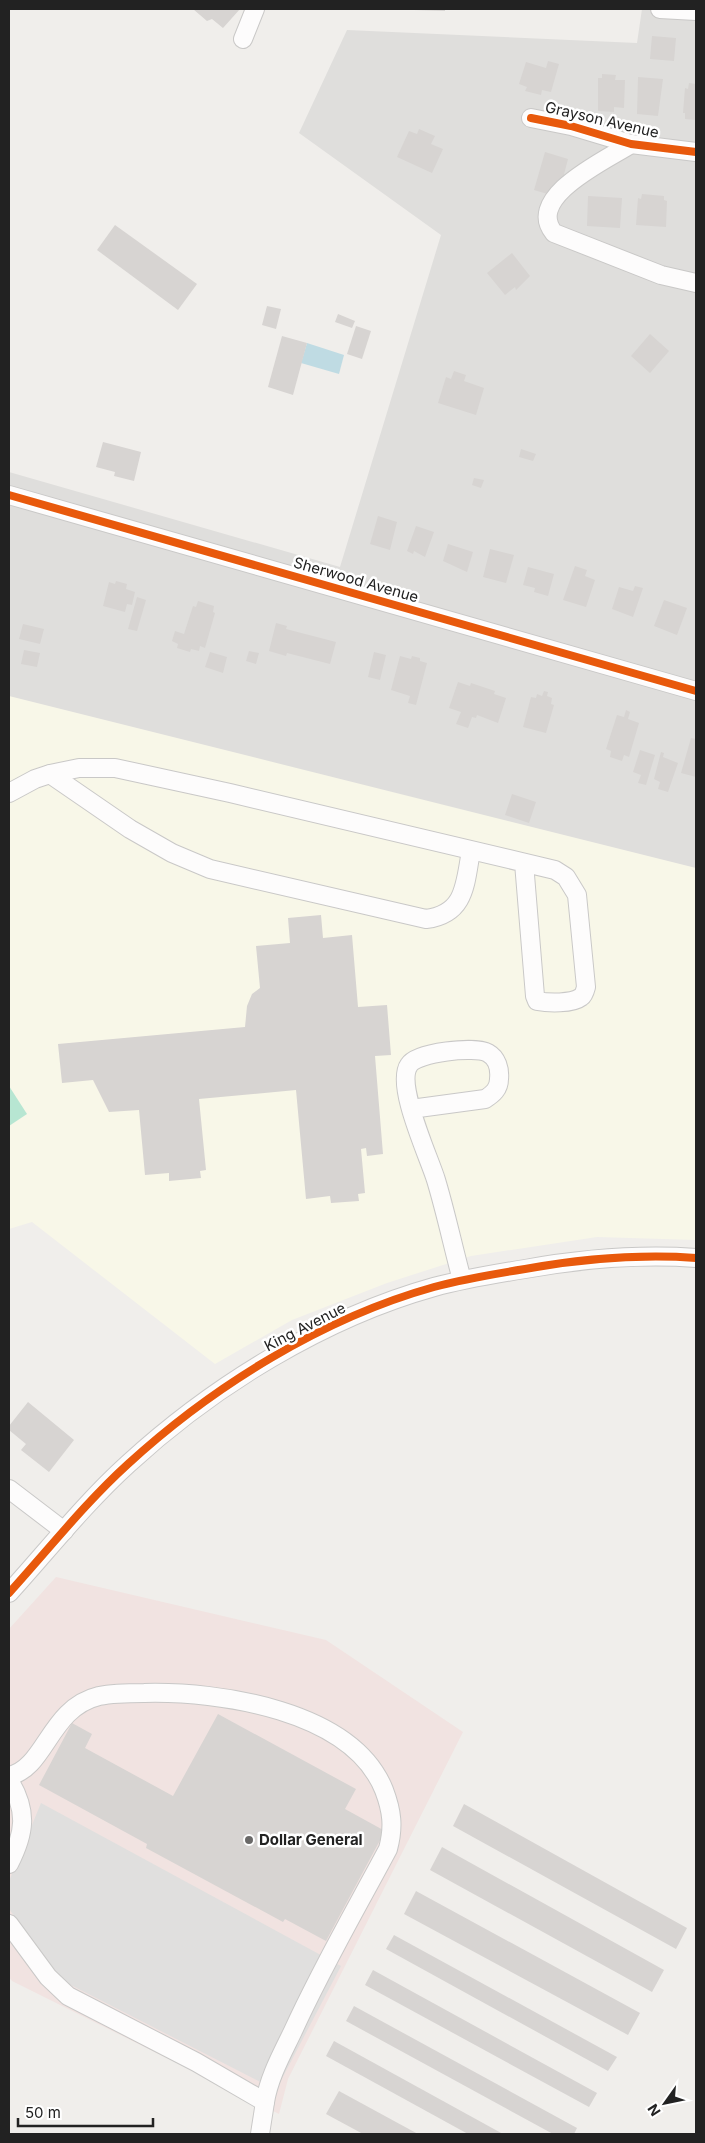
<svg xmlns="http://www.w3.org/2000/svg" width="705" height="2143" font-family="Inter,sans-serif">
  <style>
    .residential { fill: #dfdedc }
    .commercial { fill: #f1e3e1 }
    .education { fill: #f8f7e8 }
    .pitch { fill: #b7e6d2 }
    .parking { fill: #e0dfde }
    .water { fill: #bfdbe3 }
    .building { fill: #d7d4d2 }
    .lines { fill: none; stroke-linecap: round; stroke-linejoin: round }
    .minor-casing { stroke: #c9c8c7; stroke-width: 20 }
    .minor { stroke: #fdfcfc; stroke-width: 18 }
    .cycleway-casing { stroke: #fff; stroke-width: 11 }
    .cycleway { stroke: #e8590c; stroke-width: 8 }
    .poi-dot { fill: #6a6968; stroke: #fff; stroke-width: 2 }
    .labels { text-anchor: middle; stroke-width: 5; stroke-linejoin: round; paint-order: stroke }
    .street-label { font-size: 15px; fill: #222; stroke: #fff }
    .poi-label { font-size: 15px; font-weight: bold; fill: #222; stroke: #fff; text-anchor: start }
  </style>
  <rect width="100%" height="100%" fill="#f0eeeb"/>
  <!-- residential -->
  <path class="residential" d="M642 9H696V869L9 697V472L340 567 441 235 299 133 347 30 637 43Z"/>
  <!-- commercial -->
  <path class="commercial" d="M56 1577 326 1640 463 1732 288 2079 279 2114 12 1981 9 1977V1629Z"/>
  <!-- education -->
  <path class="education" d="M9 696 696 868V1240L597 1237 471 1256 387 1283 292 1320 215 1364 32 1222 9 1229Z"/>
  <!-- pitch -->
  <path class="pitch" d="M9 1086 27 1114 9 1126Z"/>
  <!-- parking -->
  <path class="parking" d="M41 1803 341 1966 276 2090 61 1980 9 1909V1881Z"/>
  <!-- water -->
  <path class="water" d="M307 343 344 355 339 374 301 363Z"/>
  <!-- building -->
  <g class="building">
    <path d="M193 9H240L223 28 212 19 207 21Z"/>
    <path d="M414 9H445V11L414 10Z"/>
    <path d="M652 36 676 38 674 61 650 59Z"/>
    <path d="M548 61 559 64 551 92 542 90 541 95 525 91 527 87 519 84 526 62 546 68Z"/>
    <path d="M602 74 616 75 615 80H625L624 108 614 107V112L598 111V78H602Z"/>
    <path d="M638 77 663 79 658 116 637 114Z"/>
    <path d="M689 83 696 84V120L685 119V113H683L685 88 688 89Z"/>
    <path d="M419 129 435 136 431 144 443 149 432 173 397 157 409 131 417 134Z"/>
    <path d="M545 152 568 159 561 186 554 184 551 195 534 190Z"/>
    <path d="M642 194 664 196V200L667 201 666 227 636 225 638 198 641 199Z"/>
    <path d="M588 196 622 198 620 228 587 226Z"/>
    <path d="M115 225 197 284 178 310 97 250Z"/>
    <path d="M512 253 530 276 516 290 515 287 505 295 487 273Z"/>
    <path d="M267 306 281 309 276 329 262 325Z"/>
    <path d="M338 314 355 321 352 328 335 322Z"/>
    <path d="M356 326 371 331 362 359 347 354Z"/>
    <path d="M650 334 669 351 650 373 631 356Z"/>
    <path d="M282 336 307 343 293 395 268 387Z"/>
    <path d="M454 371 466 375 464 381 484 388 476 415 438 403 446 377 451 379Z"/>
    <path d="M103 442 141 452 134 481 114 476 115 472 96 467Z"/>
    <path d="M521 449 536 454 533 461 519 457Z"/>
    <path d="M474 478 484 480 481 488 472 485Z"/>
    <path d="M378 516 397 522 390 550 370 544Z"/>
    <path d="M416 526 434 532 425 557 414 551 413 554 407 551Z"/>
    <path d="M448 544 473 552 467 572 443 561Z"/>
    <path d="M490 549 514 555 506 583 483 577Z"/>
    <path d="M575 566 587 570 585 576 595 580 586 607 563 600Z"/>
    <path d="M528 567 554 574 548 596 534 592 535 588 523 585Z"/>
    <path d="M116 581 127 584 126 589 135 592 132 605 127 604 125 612 103 606 109 582 115 584Z"/>
    <path d="M635 586 643 588 633 617 612 609 619 587 633 591Z"/>
    <path d="M137 597 146 600 137 631 128 629Z"/>
    <path d="M664 600 687 608 677 635 654 626Z"/>
    <path d="M198 601 214 606 213 612 215 613 205 648 200 646 199 651 191 649 190 652 177 648 178 644 172 641 175 631 184 634 193 606 196 607Z"/>
    <path d="M276 623 287 626 286 629 336 642 330 664 287 653 286 656 269 651Z"/>
    <path d="M23 624 44 629 40 644 19 639Z"/>
    <path d="M24 650 40 653 37 667 21 664Z"/>
    <path d="M249 651 259 653 256 664 246 661Z"/>
    <path d="M210 652 227 657 223 673 205 667Z"/>
    <path d="M374 652 386 655 380 680 368 677Z"/>
    <path d="M400 656 411 659 412 656 420 658V661L427 663 416 705 408 703 410 696 391 690Z"/>
    <path d="M458 682 470 686 471 683 495 691 494 694 506 698 498 723 477 715 476 718 472 717 468 728 456 724 461 712 449 708Z"/>
    <path d="M544 691 548 692 547 696 552 698 551 704 554 705 546 733 523 727 531 697 536 698 537 694 542 696Z"/>
    <path d="M626 710 630 712 628 719 639 723 629 757 624 755 622 761 610 757 611 751 606 749 617 715 624 717Z"/>
    <path d="M691 738 696 739V777L681 773Z"/>
    <path d="M640 750 655 755 646 785 638 783 641 775 633 772Z"/>
    <path d="M661 752 664 753 663 757 678 763 668 792 658 789 660 782 654 779Z"/>
    <path d="M512 794 536 802 529 823 505 815Z"/>
    <path d="M321 915 323 938 352 935 358 1007 387 1005 391 1055 375 1056 383 1154 367 1156 366 1148 361 1149 365 1193 358 1194 359 1201 331 1203 330 1196 306 1199 296 1090 199 1099 206 1170 200 1171 201 1178 169 1181V1173L145 1175 139 1110 109 1112 93 1080 62 1083 58 1044 245 1027 247 1006 252 994 260 988 256 946 290 943 288 918Z"/>
    <path d="M28 1402 74 1440 49 1472 21 1450 26 1444 9 1430V1426Z"/>
    <path d="M218 1714 356 1789 345 1809 385 1831 326 1941 285 1919 283 1922 146 1848 147 1844 39 1785 72 1723 92 1734 85 1748 173 1796Z"/>
    <path d="M464 1804 687 1928 676 1949 453 1826Z"/>
    <path d="M442 1847 664 1970 652 1992 430 1870Z"/>
    <path d="M416 1891 640 2013 628 2035 404 1914Z"/>
    <path d="M394 1935 617 2057 608 2071 386 1949Z"/>
    <path d="M373 1970 597 2093 589 2107 365 1985Z"/>
    <path d="M354 2006 577 2128 574 2134H553L346 2021Z"/>
    <path d="M334 2041 503 2134H468L326 2056Z"/>
    <path d="M339 2091 418 2134H363L326 2114Z"/>
  </g>
  <g class="lines">
    <defs>
      <g id="minor">
        <path d="M660 9 696 11"/>
        <path d="M243 39 255 9"/>
        <path d="M531 118 571 126 631 144 696 152"/>
        <path d="M631 144C608 159 524 197 554 233L661 275 696 283"/>
        <path d="M9 495 696 691"/>
        <path d="M50 774 130 829 172 853 210 869 426 919C466 914 465 883 471 851"/>
        <path d="M9 793 35 779 50 774 79 768H115L230 793 555 870 566 877 577 895 586 987C585 991 584 995 581 997 572 1004 548 1003 537 1001L535 996 524 863"/>
        <path d="M411 1109 485 1099C493 1094 499 1089 499 1079 500 1069 497 1058 488 1053 475 1046 417 1052 409 1065 395 1085 429 1157 436 1180 446 1213 453 1247 462 1280"/>
        <path d="M9 1489 64 1531"/>
        <path d="M9 1593C48 1550 85 1503 128 1464 213 1386 323 1318 434 1287 464 1279 494 1274 525 1269 581 1259 639 1254 696 1258"/>
        <path d="M9 1776C46 1768 49 1708 99 1696 114 1693 129 1693 144 1693 219 1691 352 1710 384 1790 392 1811 394 1827 388 1849 356 1909 321 1969 293 2031 282 2054 269 2077 265 2102"/>
        <path d="M9 1780C28 1811 25 1833 9 1864"/>
        <path d="M9 1924 48 1977 68 1996 196 2062 265 2102 260 2134"/>
      </g>
    </defs>
    <!-- minor casing -->
    <use href="#minor" class="minor-casing"/>
    <!-- minor -->
    <use href="#minor" class="minor"/>
    <defs>
      <g id="cycleway">
        <path d="M531 118 571 126 631 144 696 152"/>
        <path d="M9 495 696 691"/>
        <path d="M9 1593C48 1550 85 1503 128 1464 213 1386 323 1318 434 1287 464 1279 494 1274 525 1269 581 1259 639 1254 696 1258"/>
      </g>
    </defs>
    <!-- cycleway casing -->
    <use href="#cycleway" class="cycleway-casing"/>
    <!-- cycleway -->
    <use href="#cycleway" class="cycleway"/>
  </g>
  <!-- markers -->
  <circle class="poi-dot" cx="249" cy="1840" r="5"/>
  <g class="labels">
    <!-- street labels -->
    <g class="street-label">
      <text transform="translate(602 120) rotate(13)" y="5">Grayson Avenue</text>
      <text transform="translate(356 580) rotate(16)" y="5">Sherwood Avenue</text>
      <text transform="translate(305 1327) rotate(-27)" y="5">King Avenue</text>
    </g>
    <!-- poi labels -->
    <g class="poi-label">
      <text x="259" y="1845">Dollar General</text>
    </g>
  </g>
  <!-- border -->
  <rect width="705" height="2143" fill="none" stroke="#222222" stroke-width="20"/>
  <!-- north arrow -->
  <g transform="translate(665 2103) rotate(237)" stroke="#ffffff" stroke-width="4" paint-order="stroke">
  <path d="M0-4L9 19L0 12L-9 19Z" fill="#222222"/>
  <text y="-8" font-size="14" font-weight="bold" text-anchor="middle" fill="#222222">N</text>
  </g>
  <!-- scale -->
  <path d="M18 2118v8h135v-8" fill="none" stroke="#222222" stroke-width="2.5"/>
  <text x="25" y="2118" font-size="15" fill="#222222" stroke="#ffffff" stroke-width="4" paint-order="stroke">50 m</text>
</svg>
